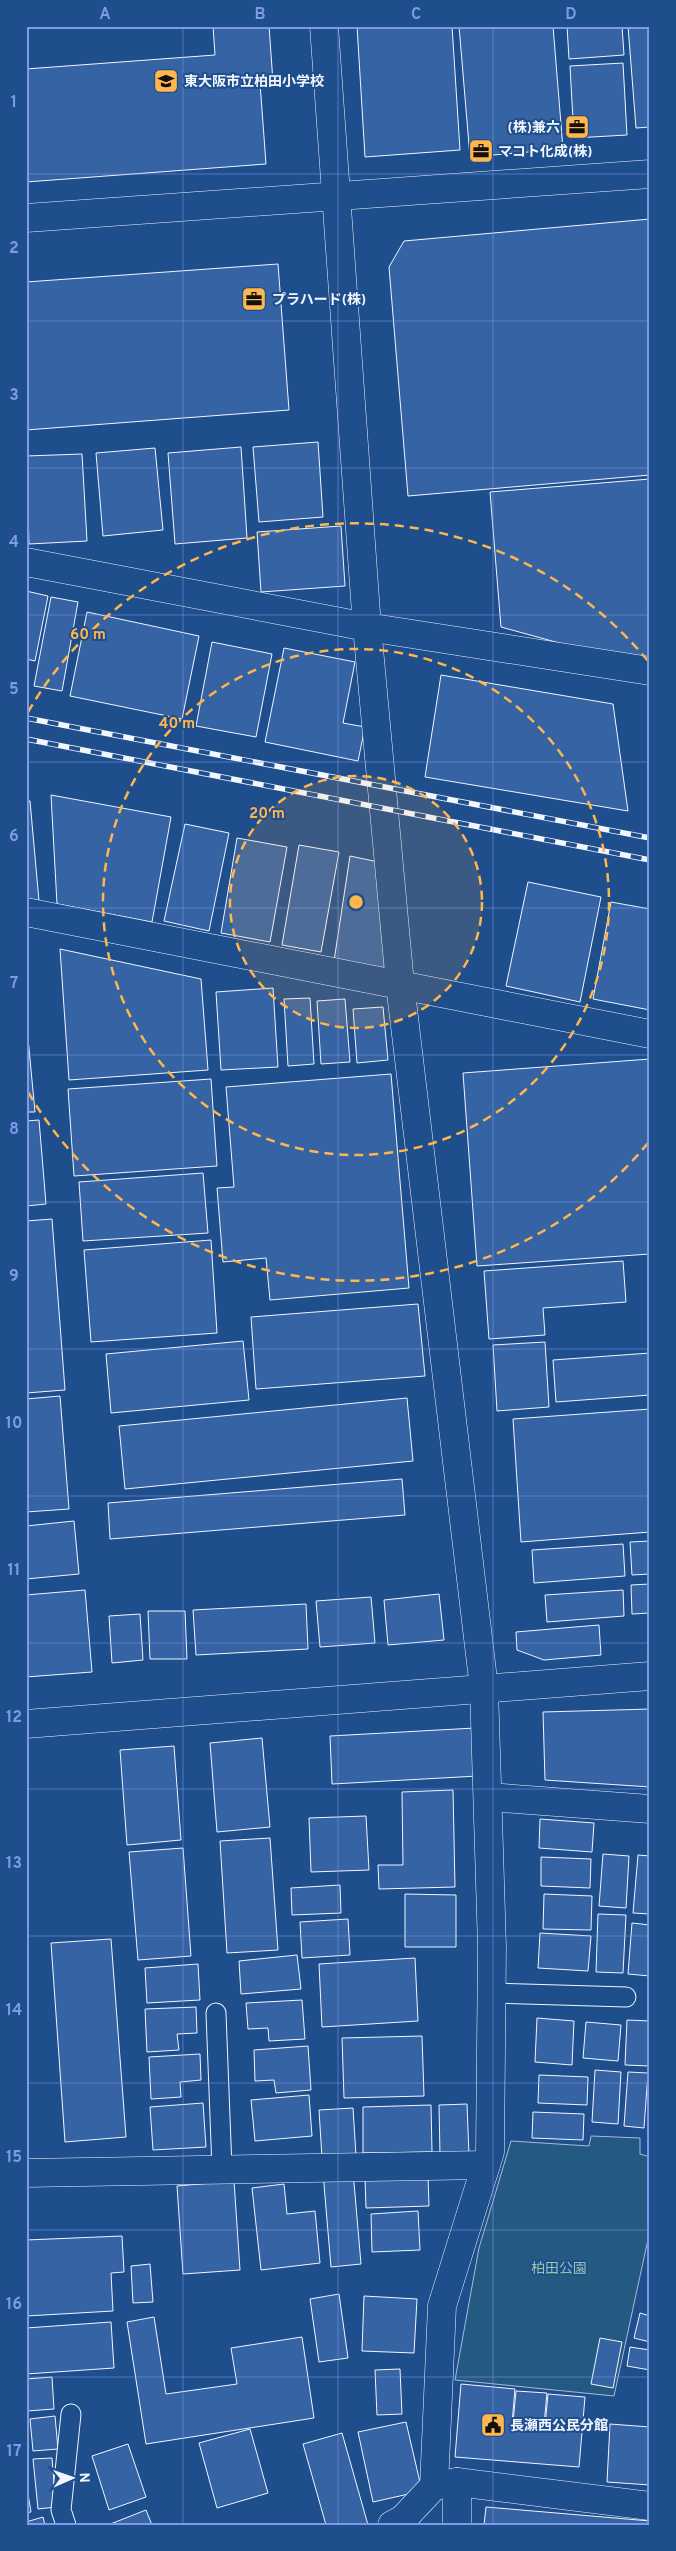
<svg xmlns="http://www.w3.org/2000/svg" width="676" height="2551" font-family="Overpass,'Noto Sans JP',sans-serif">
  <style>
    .green { fill: #245a82; stroke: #a8bbd7 }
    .building { fill: #3563a3; stroke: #f2f6ff }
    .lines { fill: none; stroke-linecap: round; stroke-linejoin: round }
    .service-casing { stroke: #f2f6ff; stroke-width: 21 }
    .minor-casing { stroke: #f2f6ff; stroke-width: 29 }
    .tertiary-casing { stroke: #f2f6ff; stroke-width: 29 }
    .service { stroke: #1f4e8c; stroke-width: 19 }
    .minor { stroke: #1f4e8c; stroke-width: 28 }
    .tertiary { stroke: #1f4e8c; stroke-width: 28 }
    .rail-casing { stroke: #f2f6ff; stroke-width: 5.5 }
    .rail { stroke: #1f4e8c; stroke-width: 4; stroke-dasharray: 11; stroke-linecap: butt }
    .grid { fill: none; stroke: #7d9aea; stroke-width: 1; stroke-opacity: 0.55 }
    .ring { fill: none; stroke: #ffb74d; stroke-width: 2.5; stroke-dasharray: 9 6 }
    .labels { text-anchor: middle; stroke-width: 4; stroke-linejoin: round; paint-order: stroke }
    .poi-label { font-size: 14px; font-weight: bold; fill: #f2f6ff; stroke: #1f4e8c; text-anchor: start }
    .park-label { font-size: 14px; fill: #97c8a6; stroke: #1f4e8c }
    .centre { fill: #ffb74d; stroke: #1f4e8c; stroke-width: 2.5 }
    .ring-label { font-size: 15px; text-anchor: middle; font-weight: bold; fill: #ffb74d; stroke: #1f4e8c; stroke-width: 4; stroke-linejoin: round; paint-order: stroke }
    .neatline { fill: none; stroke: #7d9aea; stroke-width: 2 }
    .grid-label { font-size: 16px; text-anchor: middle; font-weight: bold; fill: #7d9aea }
  </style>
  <rect width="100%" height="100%" fill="#1f4e8c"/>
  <!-- green -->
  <path class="green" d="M591 2136 640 2138V2154L650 2157V2230L614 2396 455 2380 479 2248 511 2141 589 2146Z"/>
  <!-- building -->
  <g class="building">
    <path d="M213 26H269L273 82 260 83 266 164 26 182V69L215 55Z"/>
    <path d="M357 26H452L460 150 365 157Z"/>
    <path d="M459 26H553L563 149 470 157Z"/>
    <path d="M567 26H622L624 55 569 59Z"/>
    <path d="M628 26H650V127L636 128Z"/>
    <path d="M623 63 627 135 574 138 570 66Z"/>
    <path d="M650 219V475L408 496 389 267 404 241Z"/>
    <path d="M278 264 289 410 26 430V282Z"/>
    <path d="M318 442 323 517 259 522 253 447Z"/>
    <path d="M241 447 247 538 175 544 168 453Z"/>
    <path d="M155 448 163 530 103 536 96 453Z"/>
    <path d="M82 454 87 541 29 544 26 456Z"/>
    <path d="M650 479V657L621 660 501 627 490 492Z"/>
    <path d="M341 526 345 586 261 592 257 532Z"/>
    <path d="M26 591 48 596 35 661 26 659Z"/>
    <path d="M51 597 78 602 62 691 34 686Z"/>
    <path d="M87 612 199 636 182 719 70 696Z"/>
    <path d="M212 642 272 654 256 737 196 726Z"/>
    <path d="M284 648 355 662 343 723 365 727 358 761 265 742Z"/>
    <path d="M441 675 613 704 628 811 425 777Z"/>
    <path d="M51 795 171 817 152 922 57 904Z"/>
    <path d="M26 800 30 801 39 901 26 898Z"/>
    <path d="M185 824 229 833 209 931 164 921Z"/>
    <path d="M237 838 287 847 270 942 221 933Z"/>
    <path d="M299 845 339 852 321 952 282 945Z"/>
    <path d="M350 856 383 863 387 936 384 969 334 961Z"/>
    <path d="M528 882 601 897 580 1002 506 986Z"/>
    <path d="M611 902 650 909V1010L593 999Z"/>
    <path d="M60 949 201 979 208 1070 69 1080Z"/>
    <path d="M273 988 278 1067 221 1070 216 992Z"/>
    <path d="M310 998 314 1064 288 1066 284 999Z"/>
    <path d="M345 999 350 1062 321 1064 317 1001Z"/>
    <path d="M383 1007 388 1060 357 1063 353 1009Z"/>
    <path d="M26 1017 35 1112H26Z"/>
    <path d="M650 1059V1254L477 1266 463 1073Z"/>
    <path d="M391 1074 409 1288 270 1300 266 1258 223 1262 217 1188 234 1187 226 1087Z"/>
    <path d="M211 1079 217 1166 74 1176 68 1089Z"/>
    <path d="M39 1120 46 1204 26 1206V1121Z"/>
    <path d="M203 1173 208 1233 83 1241 79 1182Z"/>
    <path d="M52 1219 65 1390 26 1393V1221Z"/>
    <path d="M211 1240 217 1333 91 1342 84 1250Z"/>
    <path d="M623 1261 626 1302 543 1308 545 1335 489 1339 484 1271Z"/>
    <path d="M418 1304 425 1376 256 1389 251 1317Z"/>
    <path d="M243 1341 249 1400 111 1413 106 1354Z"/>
    <path d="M545 1342 549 1407 497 1411 493 1345Z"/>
    <path d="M650 1353V1395L556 1402 553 1360Z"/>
    <path d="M60 1396 69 1509 26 1512V1399Z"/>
    <path d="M407 1398 413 1461 125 1489 119 1426Z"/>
    <path d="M650 1409V1532L521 1542 513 1419Z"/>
    <path d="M402 1479 405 1515 110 1539 108 1503Z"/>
    <path d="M74 1521 79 1574 26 1579V1526Z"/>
    <path d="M650 1541V1574L632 1575 630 1542Z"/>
    <path d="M623 1544 625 1576 534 1583 532 1550Z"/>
    <path d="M650 1584V1613L632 1614 631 1585Z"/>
    <path d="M85 1590 92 1672 26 1677V1595Z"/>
    <path d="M623 1590 624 1616 547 1622 545 1595Z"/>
    <path d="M439 1594 444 1640 388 1645 384 1600Z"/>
    <path d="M371 1597 375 1643 320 1647 316 1601Z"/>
    <path d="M306 1604 308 1649 196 1655 193 1610Z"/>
    <path d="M148 1611H185L187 1659H150Z"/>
    <path d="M140 1614 143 1660 112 1663 109 1616Z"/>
    <path d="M599 1625 601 1655 544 1660 517 1650 516 1632Z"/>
    <path d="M650 1709V1787L545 1780 543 1712Z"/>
    <path d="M475 1728 478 1776 332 1784 330 1736Z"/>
    <path d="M262 1738 270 1827 217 1832 210 1743Z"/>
    <path d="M174 1746 181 1840 127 1845 120 1750Z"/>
    <path d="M453 1790 455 1887 379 1889 378 1865H403L402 1792Z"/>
    <path d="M366 1816 369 1870 311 1872 309 1818Z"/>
    <path d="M540 1819 594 1823 592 1852 539 1848Z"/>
    <path d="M270 1838 278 1950 227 1953 220 1841Z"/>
    <path d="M183 1848 191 1956 138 1960 129 1852Z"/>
    <path d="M603 1854 629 1856 626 1908 599 1906Z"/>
    <path d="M638 1855 650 1856V1914L633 1913Z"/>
    <path d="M541 1857 591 1859 590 1888 541 1886Z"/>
    <path d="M340 1885 341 1913 292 1915 291 1888Z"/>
    <path d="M405 1894 456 1895V1947H405Z"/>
    <path d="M544 1894 592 1896 591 1930 543 1929Z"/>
    <path d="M598 1914 626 1915 623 1973 596 1972Z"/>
    <path d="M348 1919 350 1955 302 1958 300 1922Z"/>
    <path d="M632 1923 650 1925V1976L628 1974Z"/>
    <path d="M540 1933 591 1936 588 1971 538 1968Z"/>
    <path d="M111 1939 126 2137 65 2142 51 1943Z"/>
    <path d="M297 1955 301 1989 241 1994 239 1961Z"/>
    <path d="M415 1958 418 2021 322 2027 319 1964Z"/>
    <path d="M198 1964 200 2000 147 2003 145 1968Z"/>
    <path d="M302 2000 305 2039 269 2041 268 2028 248 2029 246 2003Z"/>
    <path d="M196 2007 197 2033 177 2034 179 2050 147 2052 145 2009Z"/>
    <path d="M537 2018 574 2021 572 2065 535 2062Z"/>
    <path d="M627 2020 650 2021 649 2066 625 2065Z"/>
    <path d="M586 2022 621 2025 618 2061 583 2058Z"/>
    <path d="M422 2036 424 2096 344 2098 342 2038Z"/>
    <path d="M308 2046 311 2090 276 2093 274 2080 255 2081 254 2050Z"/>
    <path d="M200 2054 201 2080 180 2082 181 2097 151 2099 149 2057Z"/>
    <path d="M595 2070 621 2072 618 2124 592 2122Z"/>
    <path d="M628 2072 648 2073 644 2128 624 2126Z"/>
    <path d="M539 2075 588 2077 587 2105 538 2103Z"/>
    <path d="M309 2095 312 2136 255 2141 251 2100Z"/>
    <path d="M203 2103 206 2147 153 2150 150 2107Z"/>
    <path d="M467 2104 469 2155H440L439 2105Z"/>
    <path d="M431 2105 432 2152 363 2153V2107Z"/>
    <path d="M353 2108 356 2156 322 2158 319 2110Z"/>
    <path d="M533 2112 584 2114 583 2140 532 2138Z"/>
    <path d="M353 2171 361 2264 331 2267 323 2173Z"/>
    <path d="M428 2176 429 2206 366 2208 365 2178Z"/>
    <path d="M234 2181 240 2270 183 2274 177 2186Z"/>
    <path d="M284 2184 287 2214 315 2211 320 2263 261 2270 252 2188Z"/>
    <path d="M418 2211 420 2250 372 2252 371 2214Z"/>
    <path d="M122 2236 124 2272 111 2273 113 2311 26 2316V2240Z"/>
    <path d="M150 2264 153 2302 133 2303 131 2266Z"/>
    <path d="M339 2294 348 2358 319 2362 310 2299Z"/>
    <path d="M364 2296 417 2299 414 2353 362 2351Z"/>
    <path d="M640 2313 650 2316V2342L634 2338Z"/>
    <path d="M154 2317 166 2394 237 2384 231 2348 302 2337 314 2418 146 2444 127 2322Z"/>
    <path d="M111 2322 114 2368 26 2374V2328Z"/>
    <path d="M600 2338 622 2342 613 2388 591 2384Z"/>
    <path d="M630 2347 650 2350V2370L627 2366Z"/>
    <path d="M400 2369 402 2414 377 2415 375 2370Z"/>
    <path d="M52 2377 54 2409 27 2411 26 2379Z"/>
    <path d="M461 2384 515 2389 512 2423 545 2426 548 2394 585 2397 579 2467 455 2457Z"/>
    <path d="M516 2391 547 2393 544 2425 513 2423Z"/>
    <path d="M55 2416 58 2449 33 2451 30 2419Z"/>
    <path d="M406 2422 422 2491 373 2502 358 2432Z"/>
    <path d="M610 2424 650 2427V2485L607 2482Z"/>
    <path d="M250 2429 268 2493 217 2508 199 2443Z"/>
    <path d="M342 2433 368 2525H326L303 2444Z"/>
    <path d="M128 2444 146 2497 109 2510 92 2456Z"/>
    <path d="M52 2458 56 2507 38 2509 33 2459Z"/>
    <path d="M26 2482 31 2512 26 2513Z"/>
    <path d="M486 2507 650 2521V2525H484Z"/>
    <path d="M146 2510 152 2525H108Z"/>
    <path d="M43 2517 45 2525H26V2522Z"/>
  </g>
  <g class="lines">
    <defs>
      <g id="service">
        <path d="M492 1993 626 1997"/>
        <path d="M216 2013 222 2169"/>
        <path d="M66 2525 61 2510 71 2414"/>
      </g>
      <g id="minor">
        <path d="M324 26 367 627 400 984 484 1688 492 1947 490 2152 442 2306 434 2486"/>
        <path d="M26 218 650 174"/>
        <path d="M26 562 367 627 650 671"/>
        <path d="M26 912 650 1034"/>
        <path d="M488 1797 650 1809"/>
        <path d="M26 2173 486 2165"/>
        <path d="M457 2482V2525"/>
        <path d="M392 2525 403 2519 434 2486 457 2482 650 2506"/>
      </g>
      <path id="tertiary" d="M26 1724 650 1676"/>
    </defs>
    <!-- service casing -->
    <use href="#service" class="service-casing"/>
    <!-- minor casing -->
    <use href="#minor" class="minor-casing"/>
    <!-- tertiary casing -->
    <use href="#tertiary" class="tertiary-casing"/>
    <!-- service -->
    <use href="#service" class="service"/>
    <!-- minor -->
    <use href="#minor" class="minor"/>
    <!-- tertiary -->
    <use href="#tertiary" class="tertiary"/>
    <defs>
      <g id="rail">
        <path d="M26 718 650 838"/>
        <path d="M26 739 650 860"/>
      </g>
    </defs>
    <!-- rail casing -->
    <use href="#rail" class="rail-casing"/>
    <!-- rail -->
    <use href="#rail" class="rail"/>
  </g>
  <!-- grid -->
  <path class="grid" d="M183 26V2525M338 26V2525M493 26V2525M26 174H650M26 321H650M26 468H650M26 615H650M26 762H650M26 908H650M26 1055H650M26 1202H650M26 1349H650M26 1496H650M26 1643H650M26 1789H650M26 1936H650M26 2083H650M26 2230H650M26 2377H650"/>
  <!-- distance rings -->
  <circle cx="356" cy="902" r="126" fill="#ffb74d" fill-opacity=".12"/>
  <g class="ring">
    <circle cx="356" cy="902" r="126"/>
    <circle cx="356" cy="902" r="253"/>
    <path d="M648 1143A379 379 0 0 1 28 1092M28 712A379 379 0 0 1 648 661"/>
  </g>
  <!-- icons -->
  <defs>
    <symbol id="school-square" viewBox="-11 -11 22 22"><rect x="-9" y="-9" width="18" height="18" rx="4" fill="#ffb74d" stroke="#1f4e8c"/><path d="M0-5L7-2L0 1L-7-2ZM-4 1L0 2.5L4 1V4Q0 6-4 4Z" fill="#111"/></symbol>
    <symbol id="office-square" viewBox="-11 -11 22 22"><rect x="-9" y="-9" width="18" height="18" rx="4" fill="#ffb74d" stroke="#1f4e8c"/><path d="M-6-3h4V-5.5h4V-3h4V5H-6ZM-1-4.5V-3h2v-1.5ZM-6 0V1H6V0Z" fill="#111"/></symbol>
    <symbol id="civic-square" viewBox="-11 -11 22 22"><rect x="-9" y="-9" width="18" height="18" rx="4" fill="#ffb74d" stroke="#1f4e8c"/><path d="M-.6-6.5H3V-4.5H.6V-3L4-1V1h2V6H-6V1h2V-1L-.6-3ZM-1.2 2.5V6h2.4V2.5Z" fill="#111"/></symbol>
  </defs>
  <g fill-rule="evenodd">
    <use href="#school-square" x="152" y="67" width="28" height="28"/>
    <use href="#office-square" x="563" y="113" width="28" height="28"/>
    <use href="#office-square" x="467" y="137" width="28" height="28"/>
    <use href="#office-square" x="240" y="285" width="28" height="28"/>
    <use href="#civic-square" x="479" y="2411" width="28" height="28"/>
  </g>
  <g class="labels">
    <!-- poi labels -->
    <g class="poi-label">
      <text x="184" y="86">東大阪市立柏田小学校</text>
      <text x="560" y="132" text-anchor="end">(株)兼六</text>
      <text x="498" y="156">マコト化成(株)</text>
      <text x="272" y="304">プラハード(株)</text>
      <text x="510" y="2430">長瀬西公民分館</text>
    </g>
    <!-- park labels -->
    <g class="park-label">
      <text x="559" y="2273">柏田公園</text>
    </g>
  </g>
  <circle cx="356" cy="902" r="8" class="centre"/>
  <g class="ring-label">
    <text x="88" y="639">60 m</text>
    <text x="177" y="728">40 m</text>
    <text x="267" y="818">20 m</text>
  </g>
  <!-- border -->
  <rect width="676" height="2551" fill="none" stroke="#1f4e8c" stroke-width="55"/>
  <!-- north arrow -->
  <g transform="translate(72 2478) rotate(88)" stroke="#1f4e8c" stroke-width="4" paint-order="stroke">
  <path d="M0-4L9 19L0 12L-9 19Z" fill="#f2f6ff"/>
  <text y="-8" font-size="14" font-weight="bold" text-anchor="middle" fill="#f2f6ff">N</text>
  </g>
  <rect x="28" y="28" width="620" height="2496" class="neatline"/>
  <g class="grid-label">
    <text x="105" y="19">A</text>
    <text x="260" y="19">B</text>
    <text x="416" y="19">C</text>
    <text x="571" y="19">D</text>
    <text x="14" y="107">1</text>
    <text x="14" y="253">2</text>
    <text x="14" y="400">3</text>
    <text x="14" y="547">4</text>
    <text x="14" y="694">5</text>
    <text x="14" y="841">6</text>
    <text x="14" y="988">7</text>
    <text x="14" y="1134">8</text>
    <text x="14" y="1281">9</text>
    <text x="14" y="1428">10</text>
    <text x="14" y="1575">11</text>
    <text x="14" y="1722">12</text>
    <text x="14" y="1868">13</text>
    <text x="14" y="2015">14</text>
    <text x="14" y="2162">15</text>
    <text x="14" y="2309">16</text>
    <text x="14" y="2456">17</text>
  </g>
</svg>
